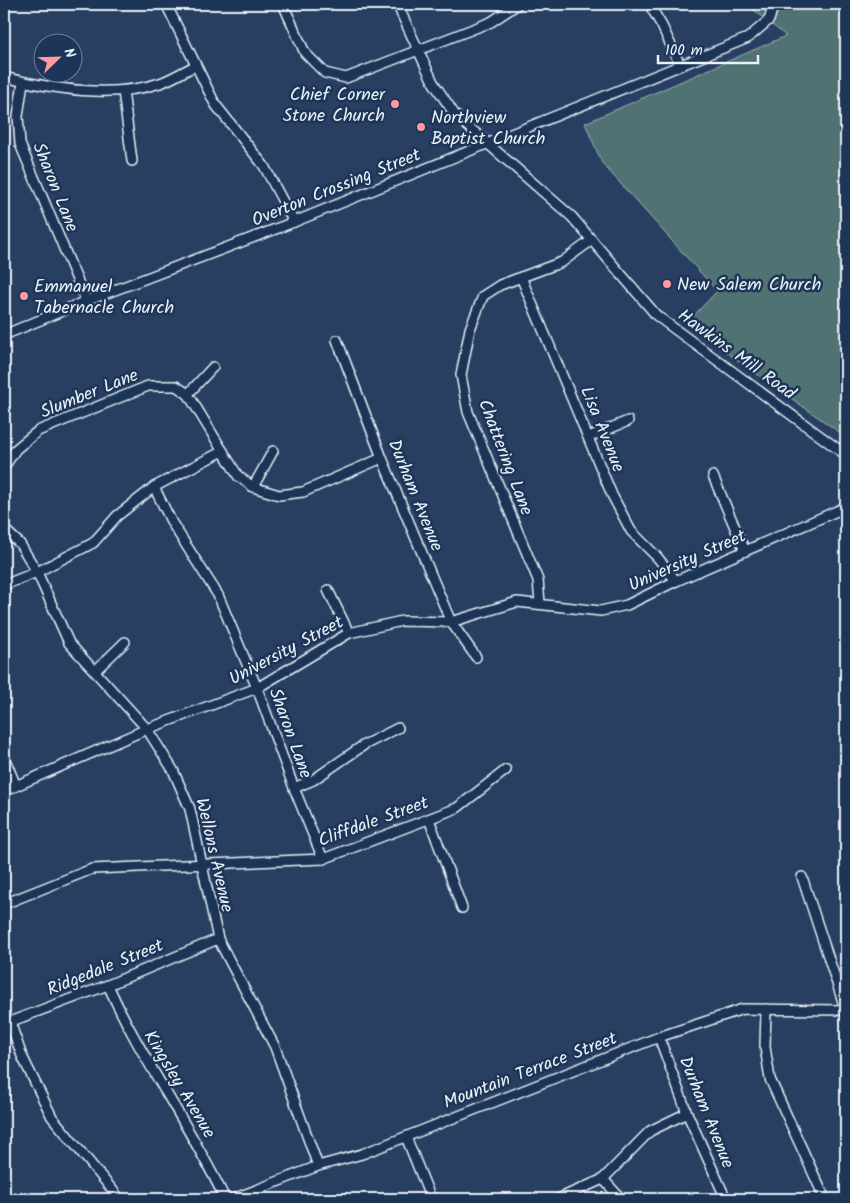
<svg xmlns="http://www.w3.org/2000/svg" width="850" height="1203" font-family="Kalam,sans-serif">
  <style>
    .green { fill: #517272; stroke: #9cb2b5 }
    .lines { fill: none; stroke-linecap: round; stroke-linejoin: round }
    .minor-casing { stroke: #e8f1f8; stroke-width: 12 }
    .minor { stroke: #1d3557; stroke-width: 9 }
    .poi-dot { fill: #ff9aa2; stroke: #1d3557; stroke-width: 2 }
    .labels { text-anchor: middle; stroke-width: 5; stroke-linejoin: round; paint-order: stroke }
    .poi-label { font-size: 18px; fill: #e8f1f8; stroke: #1d3557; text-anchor: start }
    .street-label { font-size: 18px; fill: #e8f1f8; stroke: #1d3557 }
  </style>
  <rect width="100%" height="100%" fill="#293f62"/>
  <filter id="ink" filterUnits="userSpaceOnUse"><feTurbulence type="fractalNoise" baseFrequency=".02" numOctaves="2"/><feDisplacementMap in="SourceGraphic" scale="10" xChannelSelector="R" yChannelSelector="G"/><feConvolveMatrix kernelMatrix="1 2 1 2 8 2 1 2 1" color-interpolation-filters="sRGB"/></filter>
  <g filter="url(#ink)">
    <!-- green -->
    <path class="green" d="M746 4H846V437L686 324 717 291 602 163 585 123 786 36Z"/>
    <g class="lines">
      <defs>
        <g id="minor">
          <path d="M166 4 215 104 264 166 294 222"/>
          <path d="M283 4 305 53 325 73 346 78 491 22 518 4"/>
          <path d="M397 4 433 82 455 115 572 217 657 316 846 455"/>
          <path d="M649 4 662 26 680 65"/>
          <path d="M4 77C53 89 112 99 160 83 172 79 184 71 195 66"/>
          <path d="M23 82 18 116 20 144 86 301"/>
          <path d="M123 91 132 161"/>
          <path d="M521 277 612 495 631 531 658 558 676 581"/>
          <path d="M4 335 86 301 294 222 748 38 769 20 774 4"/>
          <path d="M337 340 382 458 451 622 476 657"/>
          <path d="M188 394 213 367"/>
          <path d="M589 437 628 421"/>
          <path d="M4 467 16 449 38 431 148 386H176L188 394 238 476 253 487 279 495 303 492 382 458"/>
          <path d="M713 476 745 551"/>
          <path d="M154 487 172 523 218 595 257 688 294 788 323 859"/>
          <path d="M253 487 273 451"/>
          <path d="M4 529 20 544 37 572 69 643 147 729 173 770 190 809 218 939 275 1047 318 1166"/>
          <path d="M4 585 37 572 93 543 117 516 154 487 223 451"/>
          <path d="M328 590 349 633"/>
          <path d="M540 603 538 580 468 412 461 375 470 329 483 296 500 285 562 262 592 240"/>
          <path d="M95 671 125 642"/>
          <path d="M4 757 16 786"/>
          <path d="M294 788 313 780 364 745 398 728"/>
          <path d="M4 791 147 729 257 688 349 633 402 621 451 622 517 602 601 611 627 605 676 581 846 507"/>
          <path d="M429 819 462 908"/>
          <path d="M802 877 846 1011"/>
          <path d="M4 904 92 869 323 859 457 808 506 770"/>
          <path d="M108 985C141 1059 190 1125 225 1199"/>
          <path d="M766 1009 765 1047 770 1079 825 1199"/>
          <path d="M10 1022 22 1056 52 1117 120 1199"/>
          <path d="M4 1024 108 985 218 939"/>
          <path d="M659 1037 687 1113 726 1199"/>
          <path d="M406 1137 431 1199"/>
          <path d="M603 1179 621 1199"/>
          <path d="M233 1199 318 1166 362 1154 659 1037 743 1009 846 1010"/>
          <path d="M558 1199 603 1179 650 1131 687 1113"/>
        </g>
      </defs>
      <!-- minor casing -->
      <use href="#minor" class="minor-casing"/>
      <!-- minor -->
      <use href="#minor" class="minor"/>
    </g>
  </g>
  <!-- markers -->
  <g class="poi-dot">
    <circle cx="395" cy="104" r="5"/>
    <circle cx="421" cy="127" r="5"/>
    <circle cx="667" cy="284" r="5"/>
    <circle cx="24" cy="296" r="5"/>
  </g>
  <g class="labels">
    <!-- poi labels -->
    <g class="poi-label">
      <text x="385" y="100" text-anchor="end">Chief Corner<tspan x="385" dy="21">Stone Church</tspan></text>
      <text x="431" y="123">Northview<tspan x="431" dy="21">Baptist Church</tspan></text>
      <text x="677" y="290">New Salem Church</text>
      <text x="34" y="292">Emmanuel<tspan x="34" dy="21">Tabernacle Church</tspan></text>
    </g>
    <!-- street labels -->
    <g class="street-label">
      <text transform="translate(56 187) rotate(68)" y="6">Sharon Lane</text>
      <text transform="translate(336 187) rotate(-22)" y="6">Overton Crossing Street</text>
      <text transform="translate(737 354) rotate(36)" y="6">Hawkins Mill Road</text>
      <text transform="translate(89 393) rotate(-22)" y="6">Slumber Lane</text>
      <text transform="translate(603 429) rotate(68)" y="6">Lisa Avenue</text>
      <text transform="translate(506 457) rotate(69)" y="6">Chattering Lane</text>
      <text transform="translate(416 495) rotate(68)" y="6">Durham Avenue</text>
      <text transform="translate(687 560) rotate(-24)" y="6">University Street</text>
      <text transform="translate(286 650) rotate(-28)" y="6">University Street</text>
      <text transform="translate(291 733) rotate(70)" y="6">Sharon Lane</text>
      <text transform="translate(373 821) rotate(-20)" y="6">Cliffdale Street</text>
      <text transform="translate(215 855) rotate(77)" y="6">Wellons Avenue</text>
      <text transform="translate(105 967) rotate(-22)" y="6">Ridgedale Street</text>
      <text transform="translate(530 1070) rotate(-21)" y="6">Mountain Terrace Street</text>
      <text transform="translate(180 1084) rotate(59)" y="6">Kingsley Avenue</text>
      <text transform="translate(707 1112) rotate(68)" y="6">Durham Avenue</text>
    </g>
  </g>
  <!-- margin -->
  <rect width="850" height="1203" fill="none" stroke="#1d3557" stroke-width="20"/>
  <rect x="10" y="10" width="830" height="1183" fill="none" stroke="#e8f1f8" stroke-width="2" filter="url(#ink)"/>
  <!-- north arrow -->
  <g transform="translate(58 58) rotate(67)"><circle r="24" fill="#1d3557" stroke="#6e8097"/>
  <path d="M0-4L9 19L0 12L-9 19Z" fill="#ff9aa2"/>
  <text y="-8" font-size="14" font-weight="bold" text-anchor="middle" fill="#e8f1f8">N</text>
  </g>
  <!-- scale -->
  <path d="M658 55v8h100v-8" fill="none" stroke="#e8f1f8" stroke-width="2.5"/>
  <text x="665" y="55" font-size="15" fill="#e8f1f8" stroke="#1d3557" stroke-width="4" paint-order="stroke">100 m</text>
</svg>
